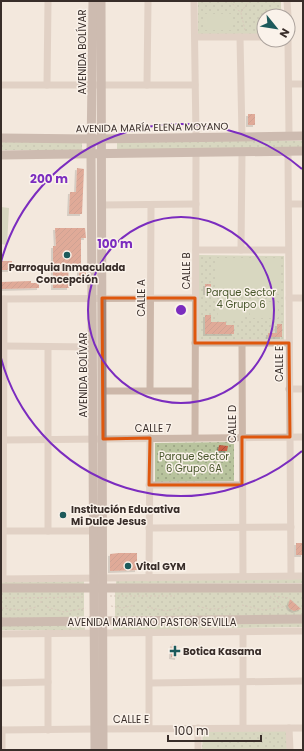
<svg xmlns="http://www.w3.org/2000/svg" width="304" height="751" font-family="Poppins,sans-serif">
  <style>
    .grass { fill: url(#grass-dots) }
    .garden { fill: #b8c39d }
    .building { fill: url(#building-hatch); filter: url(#shadow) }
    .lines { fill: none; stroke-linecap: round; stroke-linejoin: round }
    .path { stroke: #b8a193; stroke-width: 1; stroke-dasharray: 2 2; stroke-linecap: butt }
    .street { stroke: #ccb7a9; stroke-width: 7 }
    .secondary { stroke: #a0867a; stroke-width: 9 }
    .marked { fill: none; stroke: #df570d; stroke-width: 3; stroke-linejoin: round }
    .ring { fill: none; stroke: #7b2cbf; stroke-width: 2 }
    .poi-dot { fill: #1d5a5b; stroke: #faf2ea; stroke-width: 1.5 }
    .labels { text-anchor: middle; stroke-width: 3; stroke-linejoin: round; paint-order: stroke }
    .street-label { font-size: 10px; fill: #382d29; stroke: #faf2ea }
    .poi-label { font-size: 10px; font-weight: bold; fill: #382d29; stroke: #faf2ea; text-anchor: start }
    .park-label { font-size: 10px; fill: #49572c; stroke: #faf2ea }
    .centre { fill: #7b2cbf; stroke: #faf2ea; stroke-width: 2 }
    .ring-label { font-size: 12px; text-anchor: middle; font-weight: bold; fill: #7b2cbf; stroke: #faf2ea; stroke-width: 3; stroke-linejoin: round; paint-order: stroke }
  </style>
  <defs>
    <pattern id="grass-dots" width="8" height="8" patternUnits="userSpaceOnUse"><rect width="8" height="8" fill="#b8c39d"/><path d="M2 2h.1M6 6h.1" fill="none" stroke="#979f80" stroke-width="1.8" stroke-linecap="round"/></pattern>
    <pattern id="building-hatch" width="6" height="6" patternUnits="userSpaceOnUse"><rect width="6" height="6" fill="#c95f45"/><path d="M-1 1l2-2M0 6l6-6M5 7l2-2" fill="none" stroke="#a44f3a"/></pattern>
    <filter id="shadow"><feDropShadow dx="-2" dy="2" stdDeviation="0" flood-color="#0004"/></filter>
  </defs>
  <rect width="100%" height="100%" fill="#f3e8dd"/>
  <!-- grass -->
  <g class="grass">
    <path d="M198 1H281V16H264V34H198Z"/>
    <path d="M82 141V150H1V142Z"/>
    <path d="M117 141H303V149L117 150Z"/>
    <path d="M199 255 284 256V341H198Z"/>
    <path d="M234 442V481L155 482V443Z"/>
    <path d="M303 579V583L116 584V580Z"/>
    <rect x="1" y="580" width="83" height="5"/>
    <path d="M1 591H84V617L1 618Z"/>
    <path d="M303 591V615L115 617V592Z"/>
    <path d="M303 622V627L113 630V624Z"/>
    <path d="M85 624V630H1V625Z"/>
    <path d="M288 730 287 750H202L203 731Z"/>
  </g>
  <!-- garden -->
  <g class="garden">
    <rect x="204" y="14" width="28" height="16"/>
    <path d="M1 207 9 208 7 245 1 244Z"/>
    <rect x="215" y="258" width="66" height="36"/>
    <path d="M244 302V319H218L217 303Z"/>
    <path d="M249 302H278V318H250Z"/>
    <path d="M171 454 197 455 196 470 170 469Z"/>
    <path d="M216 735V750H203V736Z"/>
  </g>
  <!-- building -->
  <g class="building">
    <rect x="248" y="114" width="7" height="11"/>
    <path d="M77 168 84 169 82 214H69L70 192H76Z"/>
    <path d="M55 228H85L86 238H81V264H68L69 288H53V246H56Z"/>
    <rect x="1" y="261" width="11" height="9"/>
    <rect x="79" y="266" width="7" height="11"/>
    <path d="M31 281V283H39V288L1 289V282Z"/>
    <rect x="205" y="284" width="6" height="9"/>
    <path d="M205 315H211V322H226V325H234V334H205Z"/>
    <path d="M277 324H282V337H268V333H277Z"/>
    <path d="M219 445 228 446 227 451H218Z"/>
    <rect x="296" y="543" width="7" height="12"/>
    <path d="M119 553H137V570L110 571V554Z"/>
    <path d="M290 599 301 609 294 611 290 609 288 606Z"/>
    <path d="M172 644 178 645 177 658 171 657Z"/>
  </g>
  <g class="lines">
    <!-- path -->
    <g class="path">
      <path d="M230 1 241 13 245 30"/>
      <path d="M241 12 249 1"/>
      <path d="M280 16V8"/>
      <path d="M110 596H175"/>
      <path d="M270 596 289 611"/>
      <path d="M274 596 289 598 303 610"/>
      <path d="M41 597V603"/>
      <path d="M1 598 85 597"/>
      <path d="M242 605 263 610 283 607"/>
      <path d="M111 606 122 608 135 605"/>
      <path d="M198 606C209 610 220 610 231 605"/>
      <path d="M47 607 64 612 86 608"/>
      <path d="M147 607 166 611 187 606"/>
      <path d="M2 608 23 610 36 607"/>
    </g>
    <!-- street -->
    <g class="street">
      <path d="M194 1 196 137"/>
      <path d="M287 1 288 16"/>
      <path d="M195 37H264"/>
      <path d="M240 37 242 137"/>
      <path d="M288 40 289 136"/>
      <path d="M289 84H303"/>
      <path d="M1 85H195"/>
      <path d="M47 85 48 1"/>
      <path d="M147 85 148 1"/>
      <path d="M288 152 291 576"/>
      <path d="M289 204H303"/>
      <path d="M101 205 196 204"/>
      <path d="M196 250H288"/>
      <path d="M241 250 242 152"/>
      <path d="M289 298H303"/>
      <path d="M1 299 195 298"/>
      <path d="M195 343H289"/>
      <path d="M242 343 243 577"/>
      <path d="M4 346 94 347"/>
      <path d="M48 347V531"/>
      <path d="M289 389H303"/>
      <path d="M103 391H195"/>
      <path d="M150 391 151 205"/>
      <path d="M195 438 196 152"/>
      <path d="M4 440 303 437"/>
      <path d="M149 485H242"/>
      <path d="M149 528 291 527"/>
      <path d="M3 531H95"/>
      <path d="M149 578 150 438"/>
      <path d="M1 579 303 576"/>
      <path d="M3 579 4 299"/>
      <path d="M243 632V728"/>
      <path d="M48 633V730"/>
      <path d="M149 633V728"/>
      <path d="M1 634 303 631"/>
      <path d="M1 683 48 682"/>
      <path d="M150 683 303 681"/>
      <path d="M289 728 290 750"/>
      <path d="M103 729 303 728"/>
      <path d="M1 730 95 729"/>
      <path d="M2 750V730"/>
      <path d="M198 750V728"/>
    </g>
    <!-- secondary -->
    <g class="secondary">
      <path d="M93 1 91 154 95 750"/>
      <path d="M101 1 103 750"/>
      <path d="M1 138 92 139 303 136"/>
      <path d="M1 155 303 151"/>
      <path d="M1 588H303"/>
      <path d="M1 622 303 619"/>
    </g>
  </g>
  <!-- marked area -->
  <path d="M0 0H304V751H0ZM102 298H195V343H289L290 437H242V485H149L150 438 103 439Z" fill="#f3e8dd" fill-opacity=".55" fill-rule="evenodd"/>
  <path class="marked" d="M102 298H195V343H289L290 437H242V485H149L150 438 103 439Z"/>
  <!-- distance rings -->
  <g class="ring">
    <circle cx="181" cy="310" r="93"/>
    <path d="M302 451A186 186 0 0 1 1 358M1 262A186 186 0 0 1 302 169"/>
  </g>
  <!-- markers -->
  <g class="poi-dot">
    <circle cx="67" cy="255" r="4"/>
    <circle cx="63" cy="515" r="4"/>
    <circle cx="128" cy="566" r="4"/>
    <path d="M173 645h4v4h4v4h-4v4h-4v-4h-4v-4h4z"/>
  </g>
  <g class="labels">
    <!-- street labels -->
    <g class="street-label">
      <text transform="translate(82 52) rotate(-90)" y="4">AVENIDA BOLÍVAR</text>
      <text transform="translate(152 127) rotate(-1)" y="4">AVENIDA MARÍA ELENA MOYANO</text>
      <text transform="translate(186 271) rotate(-90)" y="4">CALLE B</text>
      <text transform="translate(141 298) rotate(-90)" y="4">CALLE A</text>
      <text transform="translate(279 364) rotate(-90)" y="4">CALLE E</text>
      <text transform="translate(83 375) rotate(-90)" y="4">AVENIDA BOLÍVAR</text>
      <text transform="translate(232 424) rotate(-90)" y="4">CALLE D</text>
      <text x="153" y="432">CALLE 7</text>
      <text x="152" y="626">AVENIDA MARIANO PASTOR SEVILLA</text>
      <text x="131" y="723">CALLE E</text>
    </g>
    <!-- poi labels -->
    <g class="poi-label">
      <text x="67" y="271" text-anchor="middle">Parroquia Inmaculada<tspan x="67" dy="12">Concepción</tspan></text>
      <text x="71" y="513">Institución Educativa<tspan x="71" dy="12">Mi Dulce Jesus</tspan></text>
      <text x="136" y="570">Vital GYM</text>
      <text x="183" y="655">Botica Kasama</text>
    </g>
    <!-- park labels -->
    <g class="park-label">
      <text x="241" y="296">Parque Sector<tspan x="241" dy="12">4 Grupo 6</tspan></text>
      <text x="194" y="460">Parque Sector<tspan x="194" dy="12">6 Grupo 6A</tspan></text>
    </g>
  </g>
  <circle cx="181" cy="310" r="6" class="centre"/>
  <g class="ring-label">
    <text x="49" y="183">200 m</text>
    <text x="115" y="248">100 m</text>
  </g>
  <!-- border -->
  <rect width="304" height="751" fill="none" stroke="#382d29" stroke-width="4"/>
  <!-- north arrow -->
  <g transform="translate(276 28) rotate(120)"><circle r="19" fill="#faf2ea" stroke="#aca39d"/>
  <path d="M0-3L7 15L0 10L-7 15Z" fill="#1d5a5b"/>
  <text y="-6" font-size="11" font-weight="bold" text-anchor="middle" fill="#382d29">N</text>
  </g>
  <!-- scale -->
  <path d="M168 735v6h93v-6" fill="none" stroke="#382d29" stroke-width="2"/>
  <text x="174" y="735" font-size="12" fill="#382d29" stroke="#faf2ea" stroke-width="3" paint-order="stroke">100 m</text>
</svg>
